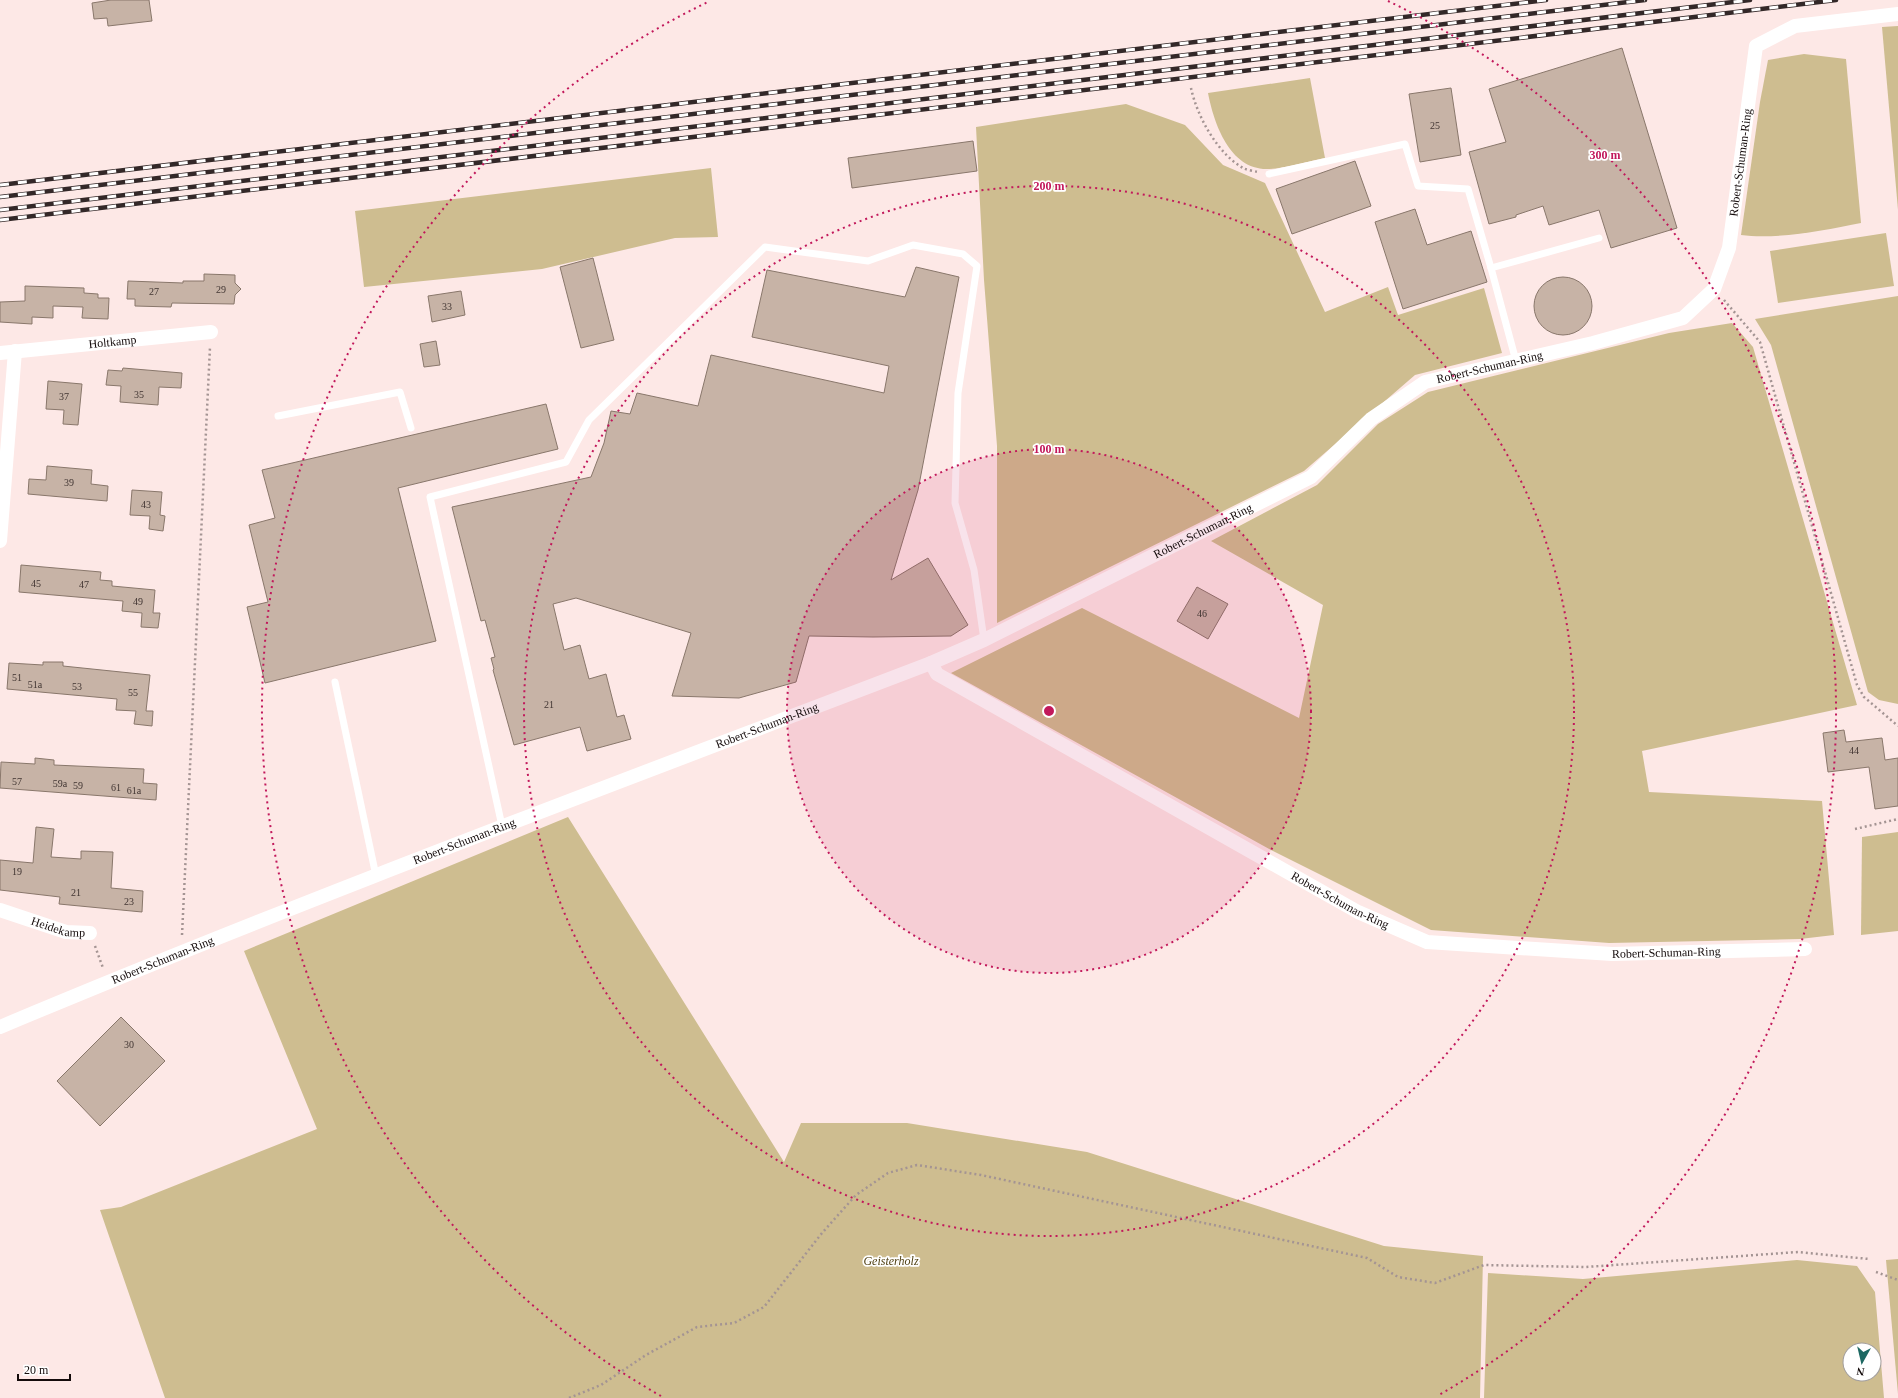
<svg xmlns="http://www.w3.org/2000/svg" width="1898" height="1398" font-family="Georgia,serif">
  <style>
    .green { fill: #cebd90; fill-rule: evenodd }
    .building { fill: #c7b3a6; stroke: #89776b }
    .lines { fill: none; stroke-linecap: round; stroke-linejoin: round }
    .path { stroke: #a49493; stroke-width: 2.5; stroke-dasharray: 2 3; stroke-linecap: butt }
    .lane { stroke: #fff; stroke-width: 7 }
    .street { stroke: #fff; stroke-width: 14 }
    .rail-casing { stroke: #332828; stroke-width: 4.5 }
    .rail { stroke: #fff; stroke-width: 3; stroke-dasharray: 9; stroke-linecap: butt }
    .ring { fill: none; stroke: #c2185b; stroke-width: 2; stroke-dasharray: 2 4 }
    .labels { text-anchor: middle; stroke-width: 3.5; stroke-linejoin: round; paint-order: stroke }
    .number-label { font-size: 10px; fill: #413532 }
    .street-label { font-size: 12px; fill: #140b0b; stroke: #fff }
    .park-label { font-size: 12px; font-style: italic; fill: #4f3f11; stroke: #fff }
    .centre { fill: #c2185b; stroke: #fff; stroke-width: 2 }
    .ring-label { font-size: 12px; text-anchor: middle; font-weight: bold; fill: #c2185b; stroke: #fff; stroke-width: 3.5; stroke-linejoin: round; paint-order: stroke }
  </style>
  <rect width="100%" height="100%" fill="#fde8e6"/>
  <!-- green -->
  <g class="green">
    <path d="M1898 26V210L1882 27Z"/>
    <path d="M1804 54 1846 59 1861 223C1826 230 1776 240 1741 235L1760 102 1768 60Z"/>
    <path d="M1310 78 1325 158C1310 161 1282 169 1268 169 1230 170 1214 124 1208 93Z"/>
    <path d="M1126 104 1185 125 1223 165 1265 183 1325 312 1388 287 1398 315 1484 288 1502 353 1415 375 1304 471 997 623V446L984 280 976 127Z"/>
    <path d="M711 168 718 237 675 238 542 269 364 287 355 211Z"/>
    <path d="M1886 233 1894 286 1778 303 1770 251Z"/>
    <path d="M1898 296V704L1879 700 1868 692 1771 345 1755 319Z"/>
    <path d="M1732 323 1753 347 1857 705 1642 751 1649 792 1822 801 1834 935 1800 939 1609 943 1431 930 1271 850 951 673 1082 608 1299 718 1323 605 1211 541 1317 485 1378 424 1428 392 1669 333Z"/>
    <path d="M568 817 784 1162 801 1123H907L1087 1152 1384 1246 1483 1256 1480 1398H165L100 1210 121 1207 317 1129 244 951Z"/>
    <path d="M1898 832V931L1861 935 1862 837Z"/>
    <path d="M1898 1259V1394L1886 1260Z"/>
    <path d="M1797 1260 1857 1266 1875 1292 1884 1398H1484L1488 1273 1583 1279ZM1850 1350H1874V1374H1850Z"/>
  </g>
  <!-- building -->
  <g class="building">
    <path d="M111 0H149L152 21 108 26 107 18 94 19 92 3Z"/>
    <path d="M1622 48 1677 228 1611 248 1599 210 1549 225 1543 206 1516 215V217L1489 224 1469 152 1506 142 1489 89Z"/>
    <path d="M1451 88 1461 155 1420 162 1409 94Z"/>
    <path d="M973 141 977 171 852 188 848 158Z"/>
    <path d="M1355 161 1371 206 1292 234 1276 189Z"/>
    <path d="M1415 209 1427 245 1471 231 1487 282 1403 309 1375 222Z"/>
    <path d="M593 258 614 340 581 348 560 267Z"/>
    <path d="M916 267 959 277 918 490 891 580 928 558 968 625 951 636 873 637 809 636 796 682 739 698 672 696 691 633 576 598 553 604 564 650 580 645 589 679 606 674 617 717 624 715 631 739 587 751 580 727 514 745 493 670 494 669 491 658 495 657 485 620 481 621 452 507 591 477 604 443 611 411 630 414 637 393 698 406 711 355 884 393 889 366 752 337 767 270 905 297Z"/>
    <path d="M204 274 235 275V283L241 289 235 295 234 304 172 303 171 307 135 306V299H127L128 281 183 283V281H204Z"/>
    <circle cx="1563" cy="306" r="29"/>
    <path d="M25 286 84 288V293L98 294V298H109L108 319 82 318 83 307 53 306V318L32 317V324L0 322V302L25 301Z"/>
    <path d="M461 291 465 315 432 322 428 296Z"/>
    <path d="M436 341 440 365 424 367 420 344Z"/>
    <path d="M123 368 182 373 181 388 159 387 158 405 120 402 121 386 106 385 108 370 122 371Z"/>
    <path d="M48 381 82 384 78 425 63 424 64 410 46 409Z"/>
    <path d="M546 404 558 449 398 488 436 641 265 683 247 607 268 602 249 525 275 518 262 470Z"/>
    <path d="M47 466 92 470 91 484 108 486 107 501 28 494 29 479 46 480Z"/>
    <path d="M132 490 162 492 160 515 165 516 163 531 149 529 150 516 130 515Z"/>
    <path d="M21 565 101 572 100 580 112 581V586L155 590 153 613H160L158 628 141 627 142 613 122 611 123 601 19 592Z"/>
    <path d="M1197 587 1228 604 1208 639 1177 621Z"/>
    <path d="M43 662H63V666L150 675 146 711H153L152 726 134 724 136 711 116 710 117 699 7 689 9 663 43 665Z"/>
    <path d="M1844 730 1846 742 1882 738 1885 760 1898 758V806L1875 809 1869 767 1828 772 1823 733Z"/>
    <path d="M35 758 54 760V765L144 769 143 783 157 784 156 800 0 788 1 762 35 764Z"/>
    <path d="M36 827 54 829 51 857 81 859V851L113 852 111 888 143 891 142 912 59 904 60 897 0 890V860L33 863Z"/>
    <path d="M121 1017 165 1061 100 1126 57 1081Z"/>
  </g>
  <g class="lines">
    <!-- path -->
    <g class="path">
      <path d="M1191 88C1197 116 1217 153 1243 168 1247 170 1254 171 1258 172"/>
      <path d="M1724 300 1760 342 1857 685 1864 697 1898 726"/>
      <path d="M1855 829 1898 819"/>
      <path d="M182 935 210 347"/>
      <path d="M95 946 103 968"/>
      <path d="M1876 1272 1898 1280"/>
      <path d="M569 1398 601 1385 646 1355 697 1327 734 1323 764 1307 822 1233 856 1195 888 1173 917 1165 981 1175 1367 1258 1398 1277 1435 1283 1484 1265 1586 1267 1798 1252 1869 1259"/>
    </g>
    <!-- lane -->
    <g class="lane">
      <path d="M1269 174 1405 144 1418 186 1468 189 1491 268"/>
      <path d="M1516 361 1491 268 1599 238"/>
      <path d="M278 416 400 392 411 428"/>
      <path d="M335 682 376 876"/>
      <path d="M502 826 430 497 566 462 589 420 765 247 868 261 913 245 963 254 977 266 958 393 955 503 974 570 984 640"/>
    </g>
    <!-- street -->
    <g class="street">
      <path id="s1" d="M0 353 211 332"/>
      <path d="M0 541 15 351"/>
      <path id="s2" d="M931 663 937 674 1358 912 1427 942 1612 954 1805 949"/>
      <path id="s3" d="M0 910 66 932 90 933"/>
      <path id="s4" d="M0 1027C307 898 620 782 931 663L984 640 1311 477 1371 419 1425 382 1593 343 1683 318 1714 289 1729 248 1756 46 1795 26 1898 14"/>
    </g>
    <defs>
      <g id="rail">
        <path d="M0 185 1546 0"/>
        <path d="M0 197 1645 0"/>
        <path d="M0 210 1750 0"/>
        <path d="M0 220 1836 0"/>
      </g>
    </defs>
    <!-- rail casing -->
    <use href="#rail" class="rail-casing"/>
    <!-- rail -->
    <use href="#rail" class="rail"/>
  </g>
  <!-- distance rings -->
  <circle cx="1049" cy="711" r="262" fill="#c2185b" fill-opacity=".12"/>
  <g class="ring">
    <circle cx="1049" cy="711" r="262"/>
    <circle cx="1049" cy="711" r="525"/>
    <path d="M661 1396A787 787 0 0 1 710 1M1388 1A787 787 0 0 1 1437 1396"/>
  </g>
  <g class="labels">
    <!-- number labels -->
    <g class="number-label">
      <text x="1435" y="129">25</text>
      <text x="221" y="293">29</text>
      <text x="154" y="295">27</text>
      <text x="447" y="310">33</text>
      <text x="139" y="398">35</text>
      <text x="64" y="400">37</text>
      <text x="69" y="486">39</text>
      <text x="146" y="508">43</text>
      <text x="36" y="587">45</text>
      <text x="84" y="588">47</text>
      <text x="138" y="605">49</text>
      <text x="1202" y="617">46</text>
      <text x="17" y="681">51</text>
      <text x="35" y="688">51a</text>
      <text x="77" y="690">53</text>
      <text x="133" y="696">55</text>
      <text x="549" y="708">21</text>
      <text x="1854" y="754">44</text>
      <text x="17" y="785">57</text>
      <text x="60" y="787">59a</text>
      <text x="78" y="789">59</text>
      <text x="116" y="791">61</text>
      <text x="134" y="794">61a</text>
      <text x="17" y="875">19</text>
      <text x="76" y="896">21</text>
      <text x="129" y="905">23</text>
      <text x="129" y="1048">30</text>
    </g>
    <!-- street labels -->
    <g class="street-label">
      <text dy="4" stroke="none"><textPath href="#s4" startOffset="2010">Robert-Schuman-Ring</textPath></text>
      <text dy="4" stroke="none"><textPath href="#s1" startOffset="113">Holtkamp</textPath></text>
      <text dy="4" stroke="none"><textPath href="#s4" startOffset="1638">Robert-Schuman-Ring</textPath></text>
      <text dy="4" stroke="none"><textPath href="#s4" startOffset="1302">Robert-Schuman-Ring</textPath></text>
      <text dy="4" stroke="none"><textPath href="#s4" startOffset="824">Robert-Schuman-Ring</textPath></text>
      <text dy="4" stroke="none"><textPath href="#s4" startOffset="500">Robert-Schuman-Ring</textPath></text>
      <text dy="4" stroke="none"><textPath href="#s2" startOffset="475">Robert-Schuman-Ring</textPath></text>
      <text dy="4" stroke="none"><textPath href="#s3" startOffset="61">Heidekamp</textPath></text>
      <text dy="4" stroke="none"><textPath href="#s2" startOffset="811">Robert-Schuman-Ring</textPath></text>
      <text dy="4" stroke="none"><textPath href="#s4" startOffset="176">Robert-Schuman-Ring</textPath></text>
    </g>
    <!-- park labels -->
    <g class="park-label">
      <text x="891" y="1265">Geisterholz</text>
    </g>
  </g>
  <circle cx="1049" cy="711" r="6" class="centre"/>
  <g class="ring-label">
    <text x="1605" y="159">300 m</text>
    <text x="1049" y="190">200 m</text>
    <text x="1049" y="453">100 m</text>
  </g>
  <!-- north arrow -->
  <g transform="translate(1862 1362) rotate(188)"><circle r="19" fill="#ffffff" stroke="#a19d9d"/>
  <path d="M0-3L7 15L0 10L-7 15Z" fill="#1d6862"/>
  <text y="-6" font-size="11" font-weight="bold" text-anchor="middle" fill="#140b0b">N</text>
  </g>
  <!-- scale -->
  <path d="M18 1374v6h52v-6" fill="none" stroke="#140b0b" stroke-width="2"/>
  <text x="24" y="1374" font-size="12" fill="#140b0b" stroke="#ffffff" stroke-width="3" paint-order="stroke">20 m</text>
</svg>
